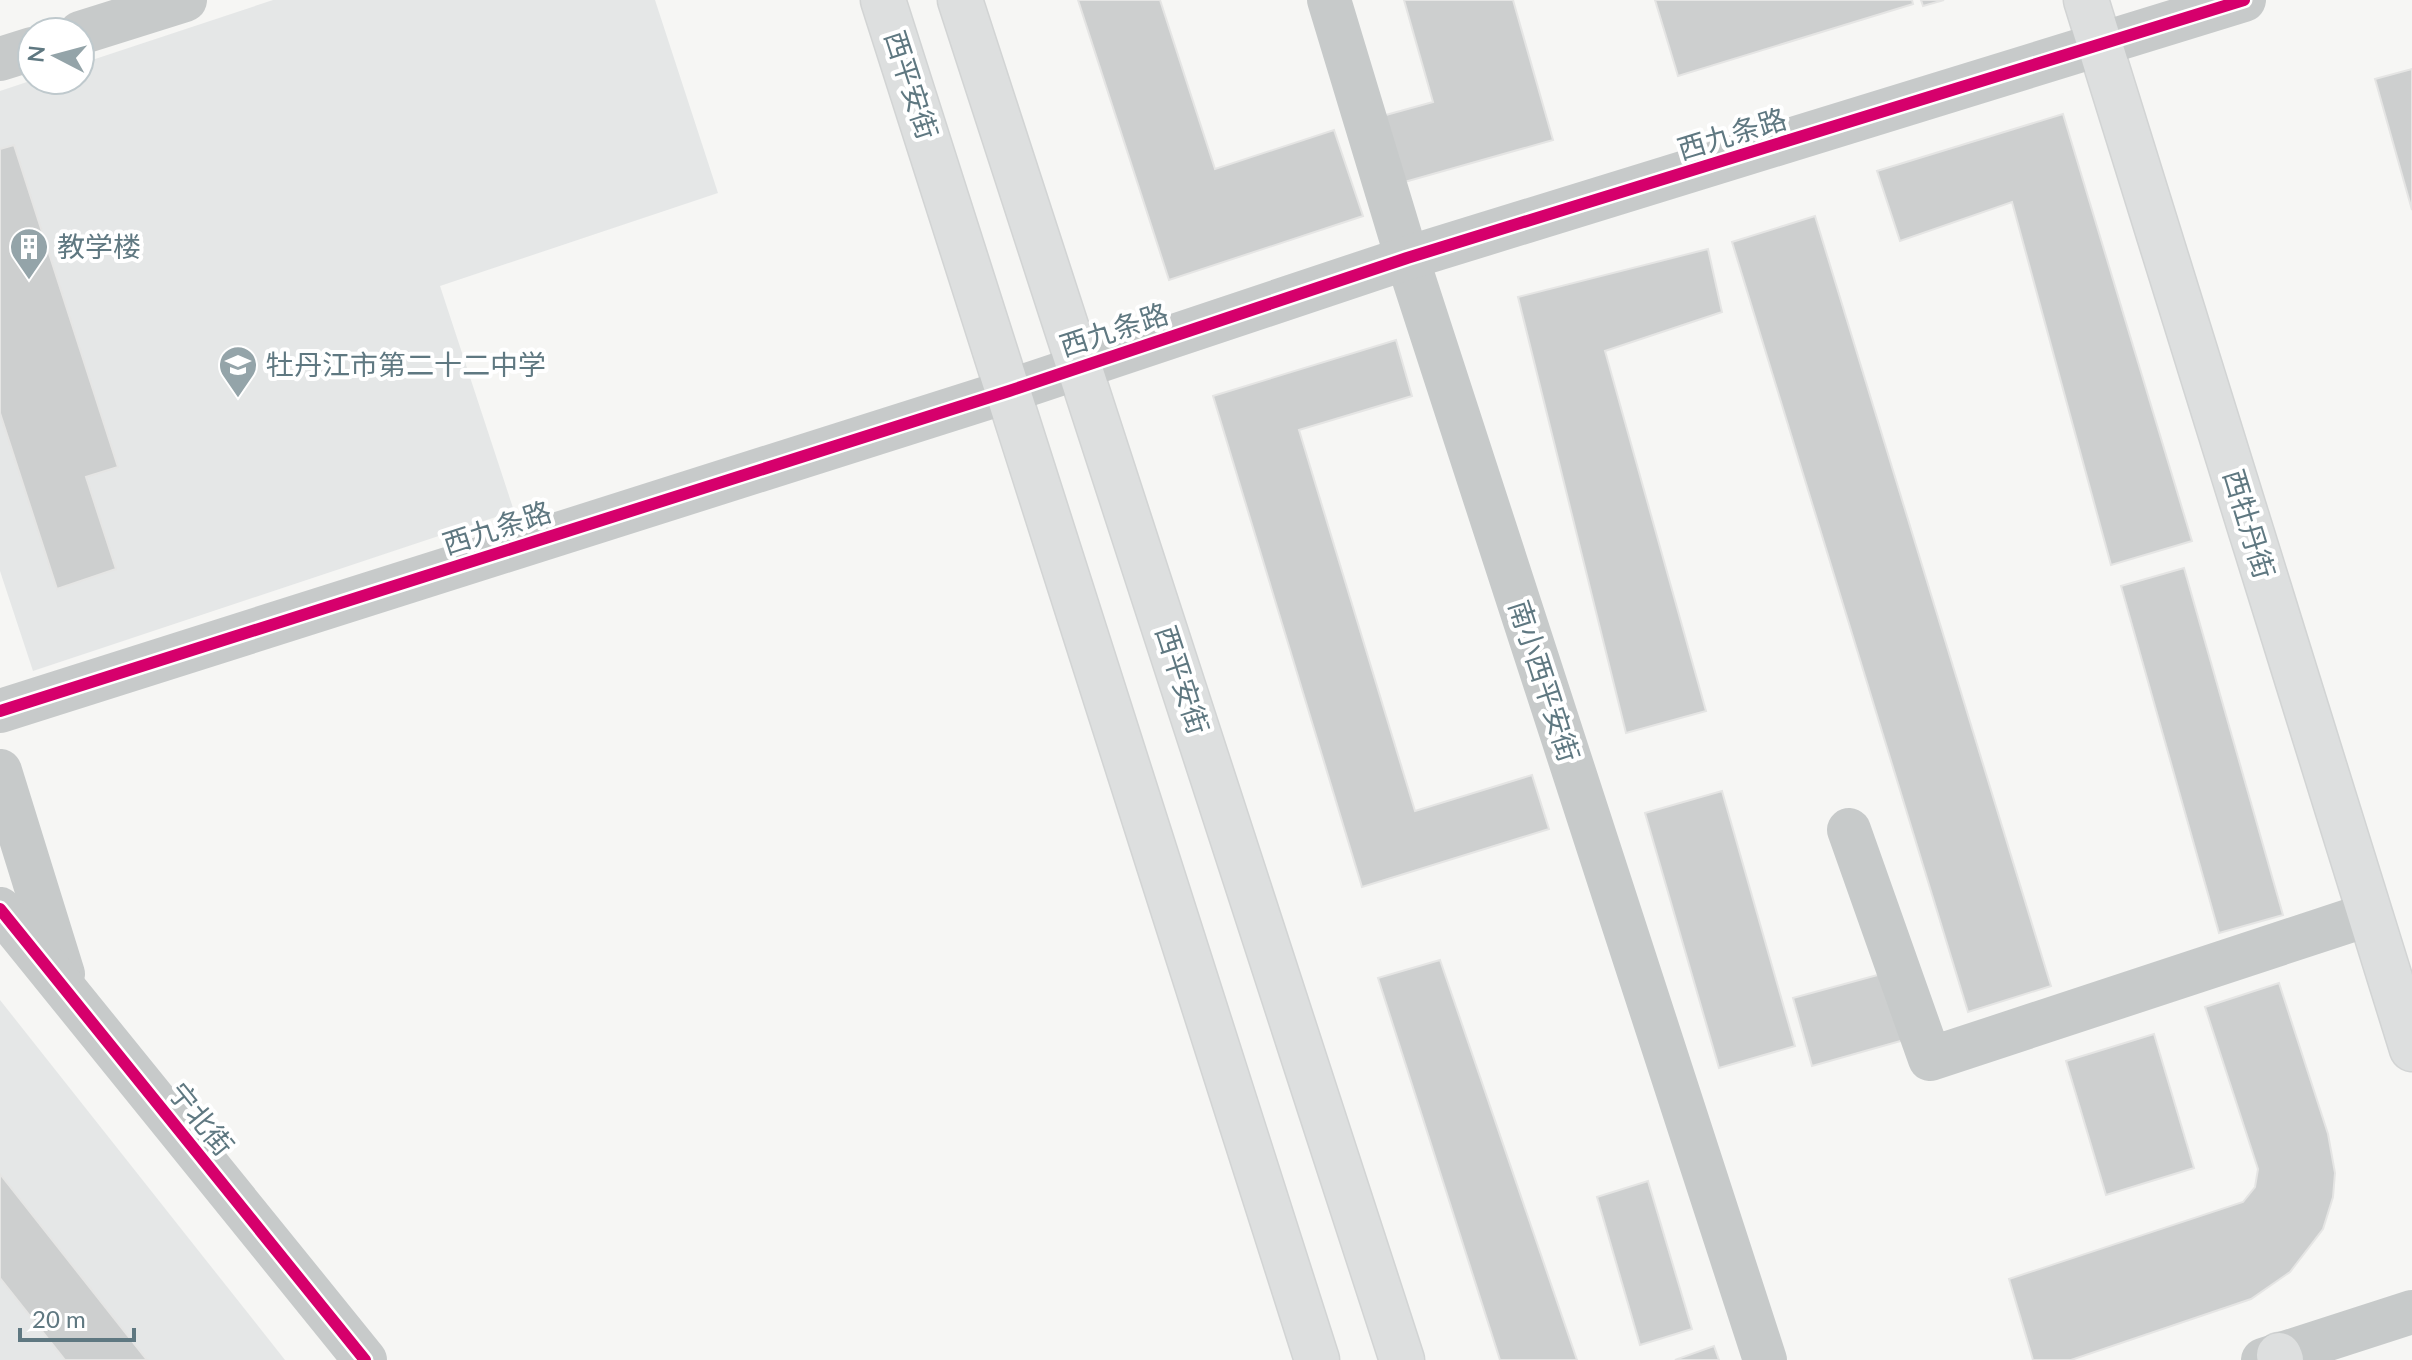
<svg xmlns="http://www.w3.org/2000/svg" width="2412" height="1360" font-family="Lato,'Noto Sans SC',sans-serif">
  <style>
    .built { fill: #e5e7e7 }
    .building { fill: #cdcfcf; stroke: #e5e5e4; stroke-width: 2 }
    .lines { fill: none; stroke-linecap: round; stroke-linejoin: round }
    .major-casing { stroke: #d2d4d4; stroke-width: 47 }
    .minor { stroke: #c7caca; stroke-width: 44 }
    .major { stroke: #dddfdf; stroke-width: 44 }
    .cycleway-casing { stroke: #fff; stroke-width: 17 }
    .cycleway { stroke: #d6006c; stroke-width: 12 }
    .labels { text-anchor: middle; stroke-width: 8; stroke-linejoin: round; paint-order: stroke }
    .street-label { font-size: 28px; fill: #5f7881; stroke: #fff }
    .poi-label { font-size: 28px; fill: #5f7881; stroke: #fff; text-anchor: start }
  </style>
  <rect width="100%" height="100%" fill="#f6f6f4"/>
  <!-- built -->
  <g class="built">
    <path d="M273 0H655L718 193 440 286 514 511 33 671 0 571V91L33 80H80V64Z"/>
    <path d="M0 1000 285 1360H0Z"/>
  </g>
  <!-- building -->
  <g class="building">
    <path d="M1078 0H1160L1215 169 1334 130 1363 216 1169 280Z"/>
    <path d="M1404 0H1513L1553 140 1394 185 1375 118 1433 102Z"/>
    <path d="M1655 0H1912L1913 4 1678 76Z"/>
    <path d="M1921 0H1944L1923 6Z"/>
    <path d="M2412 69V210L2375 79Z"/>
    <path d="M2063 114 2192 541 2111 565 2012 202 1900 241 1877 171Z"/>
    <path d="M14 145 118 467 86 477 116 569 57 589 0 413V149Z"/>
    <path d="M1815 216 2051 986 1968 1012 1732 242Z"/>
    <path d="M1708 249 1722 312 1605 351 1706 711 1626 733 1518 297Z"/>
    <path d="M1396 340 1412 396 1299 430 1415 811 1532 775 1549 829 1362 887 1213 396Z"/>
    <path d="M2184 568 2283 915 2219 933 2121 586Z"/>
    <path d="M1722 791 1795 1046 1719 1068 1645 813Z"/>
    <path d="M1440 960 1577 1360H1500L1378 978Z"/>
    <path d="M1885 973 1904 1040 1812 1066 1793 998Z"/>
    <path d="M2279 983 2328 1134 2335 1173 2333 1197 2323 1229 2290 1272 2251 1299 2071 1360H2033L2009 1279 2243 1202 2255 1187 2258 1169 2205 1007Z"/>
    <path d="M2154 1034 2194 1168 2106 1195 2066 1061Z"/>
    <path d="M0 1174 147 1360H65L0 1278Z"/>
    <path d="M1648 1181 1692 1329 1640 1345 1597 1197Z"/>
    <path d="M1714 1346 1719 1360H1675Z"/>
  </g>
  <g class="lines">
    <defs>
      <g id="major">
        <path d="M883 0 1317 1360"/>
        <path d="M960 0 1402 1360"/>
        <path d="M2086 0 2412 1049"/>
        <path d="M2279 1355 2281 1360"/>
      </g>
    </defs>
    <!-- major casing -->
    <use href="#major" class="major-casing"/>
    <!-- minor -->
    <g class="minor">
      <path d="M1329 0 1407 258 1765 1360"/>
      <path d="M80 33 185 0"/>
      <path d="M0 59 32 49"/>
      <path d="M0 711 1009 391 1407 258 2244 0"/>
      <path d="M0 771 63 974"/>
      <path d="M1849 830 1930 1059 2370 914"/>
      <path d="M0 909 365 1360"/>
      <path d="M2263 1360 2412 1312"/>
    </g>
    <!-- major -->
    <use href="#major" class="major"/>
    <defs>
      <g id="cycleway">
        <path d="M0 711 1009 391 1407 258 2244 0"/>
        <path d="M0 909 365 1360"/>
      </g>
    </defs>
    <!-- cycleway casing -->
    <use href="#cycleway" class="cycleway-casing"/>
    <!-- cycleway -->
    <use href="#cycleway" class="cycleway"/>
  </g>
  <!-- icons -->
  <defs>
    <symbol id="building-pin" viewBox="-11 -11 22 30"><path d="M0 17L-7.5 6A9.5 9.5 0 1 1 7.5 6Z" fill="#94a4a9" stroke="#fff"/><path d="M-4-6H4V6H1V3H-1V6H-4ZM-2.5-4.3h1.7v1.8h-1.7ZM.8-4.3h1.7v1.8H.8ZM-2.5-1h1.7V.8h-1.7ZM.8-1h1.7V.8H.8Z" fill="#fff"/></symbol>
    <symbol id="school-pin" viewBox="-11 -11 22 30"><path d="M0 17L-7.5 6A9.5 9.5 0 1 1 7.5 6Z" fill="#94a4a9" stroke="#fff"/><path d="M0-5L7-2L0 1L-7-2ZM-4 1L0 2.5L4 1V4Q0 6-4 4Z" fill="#fff"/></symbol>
  </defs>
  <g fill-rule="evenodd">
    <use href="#building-pin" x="7" y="225" width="44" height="60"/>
    <use href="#school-pin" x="216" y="343" width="44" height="60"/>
  </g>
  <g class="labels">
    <!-- street labels -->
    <g class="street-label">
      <text transform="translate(911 85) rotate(72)" y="10">西平安街</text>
      <text transform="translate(1732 134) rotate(-17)" y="10">西九条路</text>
      <text transform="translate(1114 330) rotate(-18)" y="10">西九条路</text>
      <text transform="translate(2249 524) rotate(73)" y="10">西牡丹街</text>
      <text transform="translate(497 528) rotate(-18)" y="10">西九条路</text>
      <text transform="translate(1182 680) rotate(72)" y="10">西平安街</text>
      <text transform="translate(1544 681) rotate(72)" y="10">南小西平安街</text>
      <text transform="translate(201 1119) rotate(51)" y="10">宁北街</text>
    </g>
    <!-- poi labels -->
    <g class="poi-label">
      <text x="57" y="257">教学楼</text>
      <text x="266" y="375">牡丹江市第二十二中学</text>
    </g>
  </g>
  <!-- north arrow -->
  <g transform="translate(56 56) rotate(276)"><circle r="38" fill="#ffffff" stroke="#bfc9cd" stroke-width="2"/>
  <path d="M0-6L14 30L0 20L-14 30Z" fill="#94a4a9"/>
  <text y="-12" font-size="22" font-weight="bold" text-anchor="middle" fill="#5f7881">N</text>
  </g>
  <!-- scale -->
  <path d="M20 1328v12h114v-12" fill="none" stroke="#5f7881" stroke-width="4"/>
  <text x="32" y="1328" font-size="24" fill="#5f7881" stroke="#ffffff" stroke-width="6" paint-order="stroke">20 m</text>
</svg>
